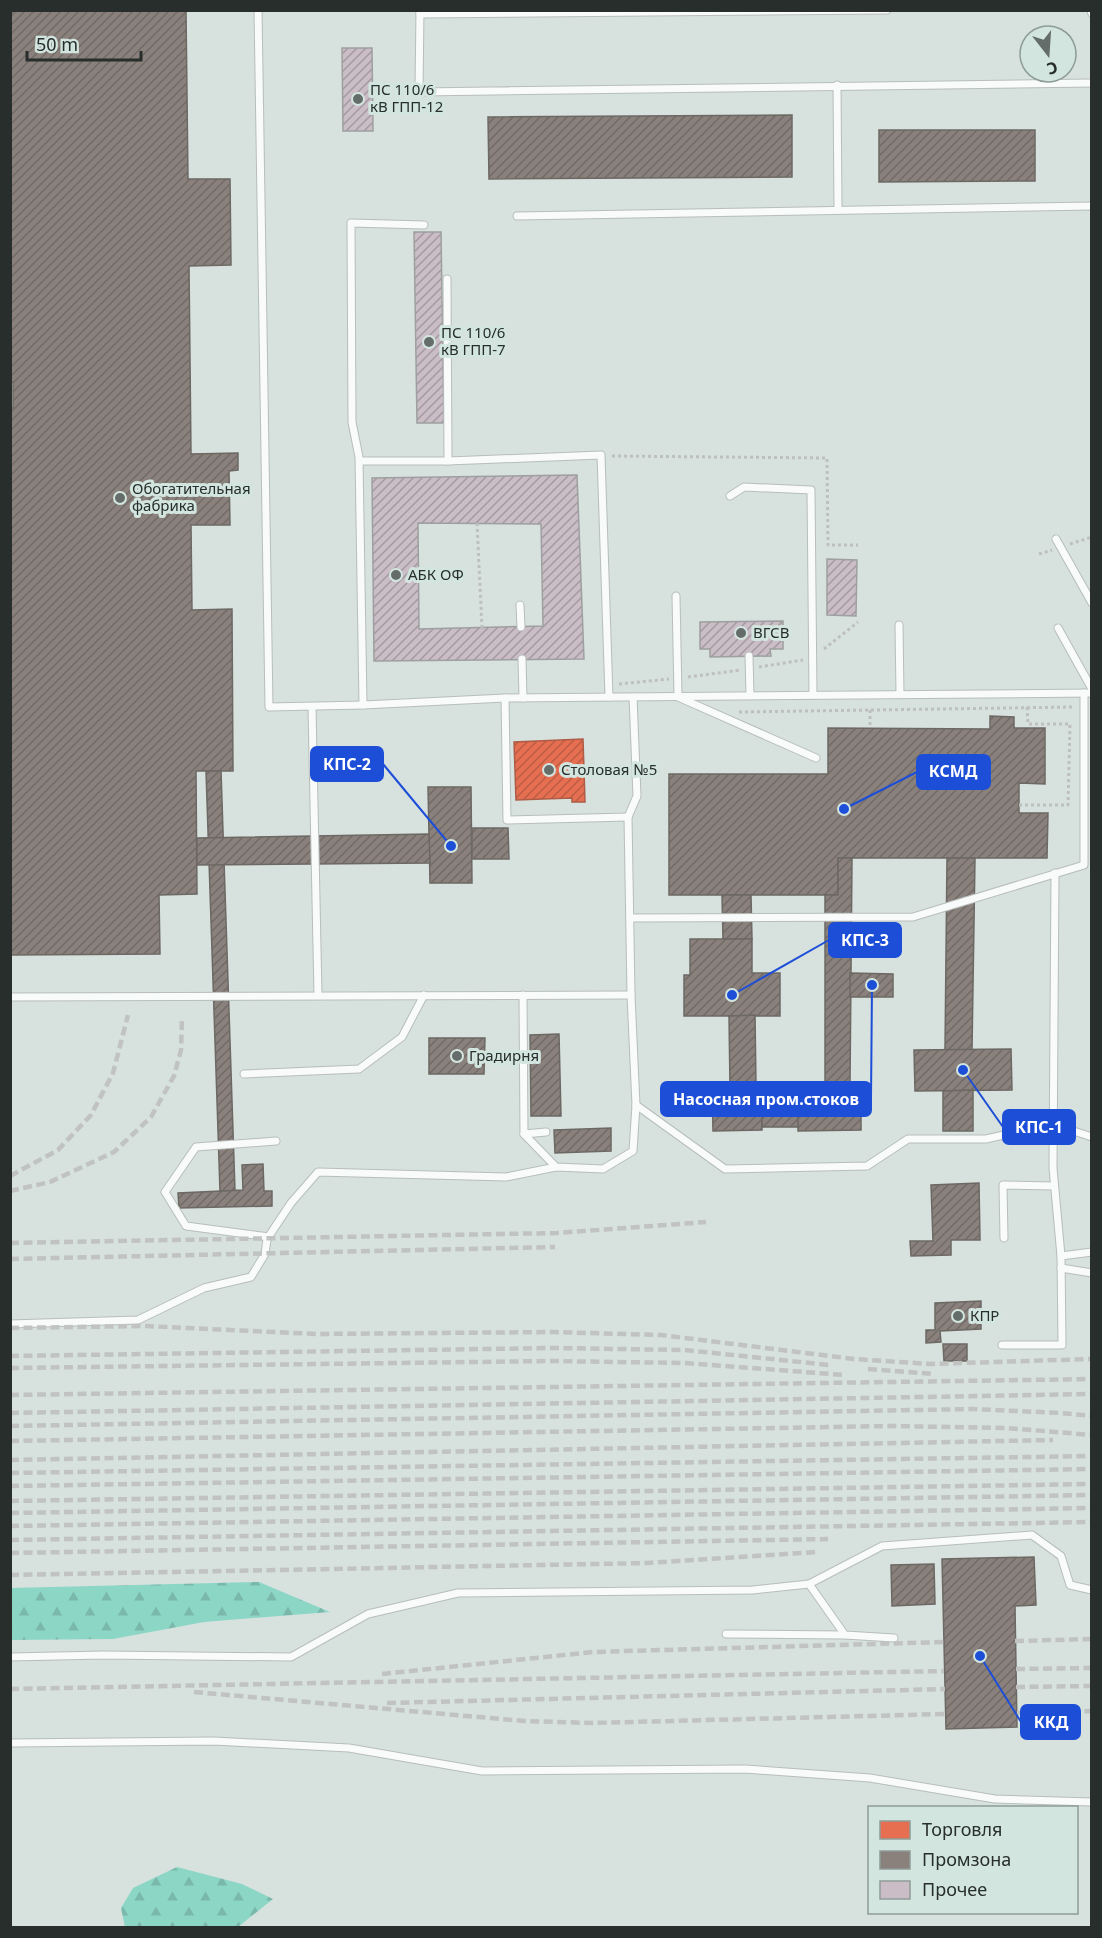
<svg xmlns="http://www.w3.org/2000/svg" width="1102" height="1938" font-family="'Noto Sans',sans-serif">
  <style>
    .forest { fill: url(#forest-firs) }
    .shops { fill: url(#shops-hatch); stroke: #ad5c46; stroke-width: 1.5 }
    .industry { fill: url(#industry-hatch); stroke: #6c6864; stroke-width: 1.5 }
    .building { fill: url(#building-hatch); stroke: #9da09f; stroke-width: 1.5; fill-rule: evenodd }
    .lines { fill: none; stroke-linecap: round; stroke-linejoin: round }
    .service-casing { stroke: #b7bebc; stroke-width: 9 }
    .path { stroke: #bec0c0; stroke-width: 3; stroke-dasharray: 3 3; stroke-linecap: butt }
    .service { stroke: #f9fafa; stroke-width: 7 }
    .rail { stroke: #c0c3c2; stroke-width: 4.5; stroke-dasharray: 9 4.5; stroke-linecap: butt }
    .poi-dot { fill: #656d6a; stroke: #d3e5df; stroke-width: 2 }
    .labels { text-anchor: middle; stroke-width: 6; stroke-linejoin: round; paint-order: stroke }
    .poi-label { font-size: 15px; fill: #272e2c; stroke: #d3e5df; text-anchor: start }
    .leader { fill: none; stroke: #1d4ed8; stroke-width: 2 }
    .callout-dot { fill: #1d4ed8; stroke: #d3e5df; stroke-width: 2 }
    .callout { fill: #1d4ed8; stroke: #1d4ed8; stroke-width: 2 }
    .callout-label { font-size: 16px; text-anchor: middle; font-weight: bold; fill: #fff }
  </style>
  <defs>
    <pattern id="forest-firs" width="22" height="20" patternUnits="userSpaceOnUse" patternTransform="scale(1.5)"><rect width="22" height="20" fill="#8cd6c6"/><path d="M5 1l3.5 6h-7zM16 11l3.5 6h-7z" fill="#79b8aa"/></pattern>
    <pattern id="shops-hatch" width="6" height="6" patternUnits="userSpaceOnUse" patternTransform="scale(1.5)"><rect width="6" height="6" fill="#e76f51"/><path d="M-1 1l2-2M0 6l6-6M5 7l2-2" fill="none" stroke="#bb5c43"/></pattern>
    <pattern id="industry-hatch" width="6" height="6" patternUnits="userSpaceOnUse" patternTransform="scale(1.5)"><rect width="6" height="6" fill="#8a817c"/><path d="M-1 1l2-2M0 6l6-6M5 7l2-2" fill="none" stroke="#716a66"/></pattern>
    <pattern id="building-hatch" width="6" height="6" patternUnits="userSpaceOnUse" patternTransform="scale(1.5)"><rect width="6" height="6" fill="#cabdc6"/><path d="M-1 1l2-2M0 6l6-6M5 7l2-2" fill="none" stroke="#a49aa1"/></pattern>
  </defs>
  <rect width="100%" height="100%" fill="#d7e1de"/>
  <!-- forest -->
  <g class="forest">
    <path d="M259 1582 330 1612 204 1622 113 1639 11 1640V1588Z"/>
    <path d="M177 1867 242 1884 273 1899 238 1927H125L121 1908 133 1888Z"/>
  </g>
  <!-- shops -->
  <path class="shops" d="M583 739 585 802H572V798L516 800 514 742Z"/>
  <!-- industry -->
  <g class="industry">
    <path d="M10 10H186L188 179H230L231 265 189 266 191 454 238 453V470L229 471 230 525H191L192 610 232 609 233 771H196L197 894 159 895 160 954 10 955V408H13V382H10Z"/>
    <path d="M792 115V177L489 179 488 117Z"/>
    <path d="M879 130H1035V181L879 182Z"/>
    <path d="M990 716 1014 717V728H1045V784L1019 783V813H1048L1047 858H838V895H669V774H828V728L990 729Z"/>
    <path d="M206 771H221L235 1191H220Z"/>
    <path d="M428 787H471L472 883H430Z"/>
    <path d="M472 828H508L509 859H472Z"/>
    <path d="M429 834 430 863 197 865V838Z"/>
    <path d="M838 858H852L850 1085H825V895H838Z"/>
    <path d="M947 858H975L972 1050H945Z"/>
    <path d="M722 895H751L752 939H723Z"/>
    <path d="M690 939H752V973H780V1016H684V975H690Z"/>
    <path d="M850 973 893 974V997H850Z"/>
    <path d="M755 1015 756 1085 730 1086 729 1016Z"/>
    <path d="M559 1034 561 1116H531L530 1035Z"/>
    <path d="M429 1038H485L484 1074H429Z"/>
    <path d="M1011 1049 1012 1090 915 1091 914 1050Z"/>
    <path d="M762 1085V1130L713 1131 712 1086Z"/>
    <path d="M798 1085H861V1130L798 1131Z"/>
    <path d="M973 1090V1131H943V1091Z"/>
    <path d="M798 1100V1127H762V1101Z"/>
    <path d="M611 1128V1151L555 1153 554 1130Z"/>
    <path d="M263 1164 264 1191H272V1206L179 1208 178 1193 243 1190 242 1165Z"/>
    <path d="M979 1183 980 1240H951V1255L911 1256 910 1241H933L931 1185Z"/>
    <path d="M981 1301V1329L940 1331 941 1342 926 1343V1330H935V1303Z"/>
    <path d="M943 1344H967V1361H944Z"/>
    <path d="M1034 1557 1036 1605 1015 1606 1017 1727 946 1729 942 1559Z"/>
    <path d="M934 1564 935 1604 892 1606 891 1565Z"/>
  </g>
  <!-- building -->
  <g class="building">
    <path d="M342 48H372L373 131H343Z"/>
    <path d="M414 232H441L444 423H417Z"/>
    <path d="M577 475 584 659 374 661 372 478ZM418 523 541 524 543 626 419 629Z"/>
    <path d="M827 559 857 560 856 616 827 615Z"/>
    <path d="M783 621V649H770L771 656 710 657V649H700V622Z"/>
  </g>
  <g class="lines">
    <defs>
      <g id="service">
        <path d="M258 10 269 707 363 705"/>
        <path d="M420 10 419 92 1092 83"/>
        <path d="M1091 10 1092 14"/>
        <path d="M420 14 887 10"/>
        <path d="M837 85 838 210"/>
        <path d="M517 216 1092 206"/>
        <path d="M424 225 351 223 352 422 359 457 363 705 505 698 1092 693"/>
        <path d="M447 279 448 461"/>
        <path d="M360 461H448L601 455 609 697"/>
        <path d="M730 496 744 487 811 490 813 695"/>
        <path d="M1056 539 1092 603"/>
        <path d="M676 596 678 697 816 758"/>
        <path d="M520 605 521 627"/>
        <path d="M899 625 900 694"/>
        <path d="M1058 628 1092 689"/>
        <path d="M749 656 750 695"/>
        <path d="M522 659 523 698"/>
        <path d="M505 698 507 820 628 817"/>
        <path d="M312 707 318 995"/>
        <path d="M630 918 913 917 1084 865V693"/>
        <path d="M523 995 524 1134 546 1132"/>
        <path d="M10 997 631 995"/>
        <path d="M244 1074 359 1069 402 1037 424 995"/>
        <path d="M636 1105 725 1169 867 1166 908 1139H986L1052 1124 1092 1137"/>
        <path d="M524 1134 556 1167 603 1169 633 1151 636 1105 631 995 628 817 637 796 633 697"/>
        <path d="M269 1237 186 1226 165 1192 196 1147 276 1141"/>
        <path d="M1004 1238 1003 1185 1054 1186"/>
        <path d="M1061 1256 1092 1252"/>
        <path d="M1061 1268 1092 1273"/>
        <path d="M10 1324 138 1320 204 1288 251 1277 265 1254 267 1239 291 1203 318 1172 506 1177 556 1167"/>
        <path d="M1002 1345H1062L1061 1256 1053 1168 1055 873"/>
        <path d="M809 1584 882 1546 1032 1535 1061 1556 1070 1585 1092 1590"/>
        <path d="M726 1634 845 1635"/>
        <path d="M10 1657 104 1655 291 1657 368 1614 458 1593 753 1590 809 1584 845 1635 894 1638"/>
        <path d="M10 1743 214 1741 349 1748 482 1771 745 1769 870 1778 995 1799 1092 1802"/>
      </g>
    </defs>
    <!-- service casing -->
    <use href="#service" class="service-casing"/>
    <!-- path -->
    <g class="path">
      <path d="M612 456 827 458 828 545H858"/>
      <path d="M477 523 482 628"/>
      <path d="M1070 544 1092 537"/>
      <path d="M1039 554 1052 550"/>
      <path d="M824 649 858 622"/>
      <path d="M759 667 803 660"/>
      <path d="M688 677 741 670"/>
      <path d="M619 684 669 679"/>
      <path d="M870 710V728"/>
      <path d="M739 712 1074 707"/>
      <path d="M1019 805H1068L1070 724H1028L1027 707"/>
    </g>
    <!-- service -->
    <use href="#service" class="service"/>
    <!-- rail -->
    <g class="rail">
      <path d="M10 1176 58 1150 91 1115 113 1073 128 1015"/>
      <path d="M10 1191 50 1182 114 1152 151 1117 174 1076 181 1050 182 1018"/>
      <path d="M10 1243 557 1233 706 1222"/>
      <path d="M10 1259 555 1247"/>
      <path d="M10 1328 145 1326 317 1334 554 1332 661 1335 854 1359 930 1364 1092 1359"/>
      <path d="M10 1356 553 1348 685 1350 829 1365"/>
      <path d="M10 1368 551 1361 685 1363 844 1375"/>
      <path d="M868 1369 934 1374"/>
      <path d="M10 1395 1092 1379"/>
      <path d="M10 1413 1092 1394"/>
      <path d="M10 1426 973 1409 1061 1413 1092 1416"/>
      <path d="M10 1441 891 1426 1007 1428 1092 1435"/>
      <path d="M10 1460 1053 1440"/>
      <path d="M10 1473 1092 1456"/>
      <path d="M10 1486 1092 1469"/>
      <path d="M10 1501 1092 1484"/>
      <path d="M10 1513 1092 1495"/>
      <path d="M10 1526 1092 1508"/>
      <path d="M10 1540 1092 1522"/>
      <path d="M10 1553 828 1539"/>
      <path d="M10 1575 647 1563 816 1552"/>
      <path d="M1015 1641 1092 1639"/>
      <path d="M1016 1669 1092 1668"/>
      <path d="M382 1674 593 1652 944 1642"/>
      <path d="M1016 1687 1092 1686"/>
      <path d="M10 1689 944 1671"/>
      <path d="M194 1692 524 1721 592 1723 945 1714"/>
      <path d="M387 1703 945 1689"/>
      <path d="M1017 1713 1092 1711"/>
    </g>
  </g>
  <!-- markers -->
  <g class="poi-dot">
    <circle cx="358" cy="99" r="6"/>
    <circle cx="429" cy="342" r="6"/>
    <circle cx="120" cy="498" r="6"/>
    <circle cx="396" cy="575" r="6"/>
    <circle cx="741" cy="633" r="6"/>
    <circle cx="549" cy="770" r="6"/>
    <circle cx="457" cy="1056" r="6"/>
    <circle cx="958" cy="1316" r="6"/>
  </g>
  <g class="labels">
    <!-- poi labels -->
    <g class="poi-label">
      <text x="370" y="95">ПС 110/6<tspan x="370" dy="17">кВ ГПП-12</tspan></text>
      <text x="441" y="338">ПС 110/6<tspan x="441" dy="17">кВ ГПП-7</tspan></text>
      <text x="132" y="494">Обогатительная<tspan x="132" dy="17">фабрика</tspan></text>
      <text x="408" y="580">АБК ОФ</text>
      <text x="753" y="638">ВГСВ</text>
      <text x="561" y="775">Столовая №5</text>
      <text x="469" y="1061">Градирня</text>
      <text x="970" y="1321">КПР</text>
    </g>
  </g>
  <!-- callouts -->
  <path class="leader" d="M451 846L383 764M844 809L917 772M732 995L829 940M872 985L871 1099M963 1070L1003 1127M980 1656L1021 1722"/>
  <g class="callout-dot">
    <circle cx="451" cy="846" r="6"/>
    <circle cx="844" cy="809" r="6"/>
    <circle cx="732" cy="995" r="6"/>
    <circle cx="872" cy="985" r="6"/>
    <circle cx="963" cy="1070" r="6"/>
    <circle cx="980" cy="1656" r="6"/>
  </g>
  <g class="callout">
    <rect x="311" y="747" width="72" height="34" rx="6"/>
    <rect x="917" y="755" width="73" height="34" rx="6"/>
    <rect x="829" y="923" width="72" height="34" rx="6"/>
    <rect x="661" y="1082" width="210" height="34" rx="6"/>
    <rect x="1003" y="1110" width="72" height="34" rx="6"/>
    <rect x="1021" y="1705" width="59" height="34" rx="6"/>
  </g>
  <g class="callout-label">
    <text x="347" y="770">КПС-2</text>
    <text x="953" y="777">КСМД</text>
    <text x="865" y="946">КПС-3</text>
    <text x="766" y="1105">Насосная пром.стоков</text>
    <text x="1039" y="1133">КПС-1</text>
    <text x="1051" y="1728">ККД</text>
  </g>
  <!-- border -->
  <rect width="1102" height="1938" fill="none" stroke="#272e2c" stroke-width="24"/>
  <!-- legend -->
  <rect x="868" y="1806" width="210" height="108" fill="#d3e5df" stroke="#8e9c97" stroke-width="1.5"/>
  <rect x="880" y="1821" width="30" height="18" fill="#e76f51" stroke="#8e9c97" stroke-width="1.5"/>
  <text x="922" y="1836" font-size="18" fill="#272e2c">Торговля</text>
  <rect x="880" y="1851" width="30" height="18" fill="#8a817c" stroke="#8e9c97" stroke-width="1.5"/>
  <text x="922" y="1866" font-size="18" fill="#272e2c">Промзона</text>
  <rect x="880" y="1881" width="30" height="18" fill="#cabdc6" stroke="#8e9c97" stroke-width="1.5"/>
  <text x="922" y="1896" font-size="18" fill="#272e2c">Прочее</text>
  <!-- north arrow -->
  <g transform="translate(1048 54) rotate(163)"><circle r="28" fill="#d3e5df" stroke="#8e9c97" stroke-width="1.5"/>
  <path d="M0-4.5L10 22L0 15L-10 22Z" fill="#656d6a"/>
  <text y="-9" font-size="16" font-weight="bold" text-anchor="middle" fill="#272e2c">С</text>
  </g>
  <!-- scale -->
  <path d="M27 51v9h114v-9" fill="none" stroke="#272e2c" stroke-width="3"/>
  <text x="36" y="51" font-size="18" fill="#272e2c" stroke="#d3e5df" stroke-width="4.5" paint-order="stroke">50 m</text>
</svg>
